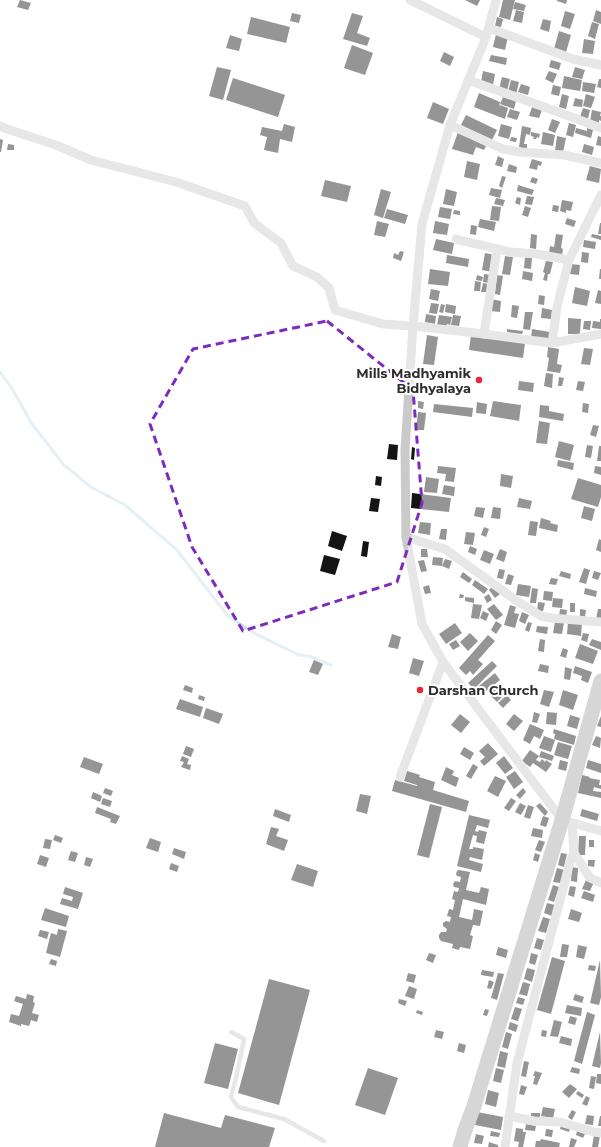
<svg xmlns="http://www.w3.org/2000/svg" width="601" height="1147" font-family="Montserrat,sans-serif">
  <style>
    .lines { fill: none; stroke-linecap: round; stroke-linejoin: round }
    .stream { stroke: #c4ddec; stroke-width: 3 }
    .building { fill: #141414 }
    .lane { stroke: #cacaca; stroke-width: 4.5 }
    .street { stroke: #cacaca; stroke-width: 9 }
    .primary { stroke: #a5a5a5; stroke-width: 15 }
    .marked { fill: none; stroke: #7b2cbf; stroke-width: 3; stroke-dasharray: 8 5; stroke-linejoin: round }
    .poi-dot { fill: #ec2634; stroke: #fff; stroke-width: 1.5 }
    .labels { text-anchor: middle; stroke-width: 4; stroke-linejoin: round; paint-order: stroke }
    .poi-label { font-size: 13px; font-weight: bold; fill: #2d2d2d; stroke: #fff; text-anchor: end }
  </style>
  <rect width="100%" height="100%" fill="#fff"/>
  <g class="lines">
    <!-- stream -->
    <path class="stream" d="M0 372 11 387 32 424 64 465 91 487 125 505 177 550 228 616 250 631 299 655 309 656 331 665"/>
  </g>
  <!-- building -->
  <g class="building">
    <path d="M20 0 31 3 28 10 17 7Z"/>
    <path d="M465 0H480L477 6Z"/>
    <path d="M503 0H515L510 20 499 17Z"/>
    <path d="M557 0H567L566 4 557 1Z"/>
    <path d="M515 2 526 5 524 11 513 9Z"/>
    <path d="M516 10 524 12 522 23 513 21Z"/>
    <path d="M596 10 601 12V24L593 21Z"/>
    <path d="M565 11 575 14 570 29 561 26Z"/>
    <path d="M292 13 301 15 299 23 290 21Z"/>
    <path d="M352 13 363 16 357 33 370 38 367 46 343 39Z"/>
    <path d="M251 17 290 27 286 43 247 34Z"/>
    <path d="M497 17 503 19 501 27 495 26Z"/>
    <path d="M543 19 551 21 549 32 540 29Z"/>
    <path d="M592 22 599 24 595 39 588 36Z"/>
    <path d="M559 31 571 35 566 52 554 49Z"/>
    <path d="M496 34 508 37 505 50 493 47Z"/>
    <path d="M230 35 242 39 239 51 226 48Z"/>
    <path d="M584 39 595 41 593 54 582 53Z"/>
    <path d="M352 45 373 53 365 75 344 68Z"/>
    <path d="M444 52 454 57 450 66 440 61Z"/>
    <path d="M491 55 507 58 506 65 489 61Z"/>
    <path d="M551 60 561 63 559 70 549 67Z"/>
    <path d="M217 67 231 70 223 100 209 96Z"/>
    <path d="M575 67 585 70 582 79 572 77Z"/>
    <path d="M483 71 495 74 493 85 481 82Z"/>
    <path d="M549 71 557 74 553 83 545 79Z"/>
    <path d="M564 76 582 80 580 91 562 88Z"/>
    <path d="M502 77 510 79 507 91 499 89Z"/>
    <path d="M233 78 285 95 278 117 226 100Z"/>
    <path d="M599 79H601V88L597 87Z"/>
    <path d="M511 80 519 82 516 94 508 92Z"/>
    <path d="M583 82 596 84 594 93 582 91Z"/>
    <path d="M521 84 530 87 528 95 518 92Z"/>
    <path d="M553 85 561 87 559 96 551 94Z"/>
    <path d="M479 93 500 102 499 108 500 105 508 108 505 119 474 107Z"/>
    <path d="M562 94 569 96 566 109 559 107Z"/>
    <path d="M586 94 595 97 591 108 583 106Z"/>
    <path d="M503 97 516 101 514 109 500 104Z"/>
    <path d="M575 98 583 100 582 107 573 106Z"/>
    <path d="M433 102 449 109 443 124 427 118Z"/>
    <path d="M532 107 542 110 539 118 529 116Z"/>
    <path d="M583 108 590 110 588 119 580 117Z"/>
    <path d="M510 109 520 112 517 120 507 117Z"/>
    <path d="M592 110 601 112 600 116H601V121L599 120V123L590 121Z"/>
    <path d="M466 115 497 130 492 140 461 125Z"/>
    <path d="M552 119 560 122 555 133 548 130Z"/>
    <path d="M569 123 576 125 573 137 566 135Z"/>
    <path d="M284 124 295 127 292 142 280 139 278 153 264 150 267 137 260 135 262 127 282 131Z"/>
    <path d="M501 124 512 127 509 139 498 136Z"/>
    <path d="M522 126 531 128 530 135 526 134 524 144H527V149L519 147Z"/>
    <path d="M576 128 587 131V128L593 130 591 138 575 133Z"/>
    <path d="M458 132 486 146 484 150 476 147 473 155 452 149Z"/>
    <path d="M531 132 540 134 539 138 537 137 536 139H533L534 137 531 136Z"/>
    <path d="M543 132 555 135 553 146 541 144Z"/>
    <path d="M557 136 566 138 563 152 555 151Z"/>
    <path d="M598 136 601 137V146L596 145Z"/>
    <path d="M511 137 517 138 516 142 510 141Z"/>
    <path d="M0 139 3 140 1 152H0Z"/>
    <path d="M8 144 14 145V150H7Z"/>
    <path d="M584 144 594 147 592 155 582 152Z"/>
    <path d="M498 156 504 159 502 167 495 165Z"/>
    <path d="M532 159 542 162 541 166 538 165 537 170 529 168Z"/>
    <path d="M467 161 480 164 477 180 464 177Z"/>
    <path d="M509 164 517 167 516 173 507 171Z"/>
    <path d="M590 166 601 169 599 183 586 180Z"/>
    <path d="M502 176 506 177 502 188 499 186Z"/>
    <path d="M532 177 538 179 536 184 530 182Z"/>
    <path d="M325 180 351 186 347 202 321 196Z"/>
    <path d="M518 185 534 190 532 195 517 191Z"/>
    <path d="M491 188 502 190 500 198 489 195Z"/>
    <path d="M381 189 391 192 383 218 374 215Z"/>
    <path d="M446 189 457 192 454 206 443 204Z"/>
    <path d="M527 196 534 197 532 205 525 204Z"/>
    <path d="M517 197 521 198 520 205 515 203Z"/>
    <path d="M496 198 505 200 503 206 494 204Z"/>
    <path d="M562 200 573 202 571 211 566 210V213L560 211Z"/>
    <path d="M553 205 559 206 558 212 552 211Z"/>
    <path d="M492 206 501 207 499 221 490 220Z"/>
    <path d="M525 206 531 208 528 217 522 215Z"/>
    <path d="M440 207 452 209 450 219 438 217Z"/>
    <path d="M387 209 408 215 405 224 384 218Z"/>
    <path d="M454 210 460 211V215L453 214Z"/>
    <path d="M567 218 576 221 574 227 565 224Z"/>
    <path d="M480 219 496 222 494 231 478 227Z"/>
    <path d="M377 221 389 224 385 237 374 235Z"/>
    <path d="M435 221 449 224 447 235 433 233Z"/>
    <path d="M600 223H601V234H598Z"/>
    <path d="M471 225 477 226 476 235 470 234Z"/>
    <path d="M531 234 537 235 536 249 530 248Z"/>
    <path d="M556 234 563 235 561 248 563 249 562 255 549 253 550 246 554 247Z"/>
    <path d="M592 234 601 236V240L591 237Z"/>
    <path d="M436 239 454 243 452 254 433 250Z"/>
    <path d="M584 240 596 242 595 249 583 247Z"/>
    <path d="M400 251 404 252 401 261 393 258 394 253 398 255Z"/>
    <path d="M582 252 589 253 588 263 581 262Z"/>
    <path d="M485 253 495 255 492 272 482 270Z"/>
    <path d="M447 255 469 259 468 267 446 263Z"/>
    <path d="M505 256 513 257 510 275 502 274Z"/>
    <path d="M525 257 532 258 531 269 524 268Z"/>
    <path d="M546 261 553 262 550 274H548L547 281 543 280 545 273 543 272Z"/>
    <path d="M571 264 580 265 579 275 570 274Z"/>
    <path d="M430 269 450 272 448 286 428 284Z"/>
    <path d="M600 269H601V279H599Z"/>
    <path d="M523 271 533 273 532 281 522 279Z"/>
    <path d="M484 274 491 275 489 283 483 282Z"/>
    <path d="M477 275 483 277 482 281 476 280Z"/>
    <path d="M497 275 503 276 500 295 495 294Z"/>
    <path d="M475 281 481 282 480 291H474Z"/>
    <path d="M483 283 488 284 486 292H481Z"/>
    <path d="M575 287 590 291 587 306 572 303Z"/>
    <path d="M431 289 440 291 438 301 429 299Z"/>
    <path d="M598 290 601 291V304L595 303Z"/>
    <path d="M539 295 545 296 544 305 538 304Z"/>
    <path d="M491 299 501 301 500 312 490 311Z"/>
    <path d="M431 303 439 304 437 314 429 313Z"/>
    <path d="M441 304 445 305 443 313 439 312Z"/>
    <path d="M446 304 456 306 455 314 445 312Z"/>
    <path d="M512 305 519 306 517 318 511 317Z"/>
    <path d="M542 308 552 310 551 319 541 318Z"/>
    <path d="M525 312H533L530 330 523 329Z"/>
    <path d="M426 314 436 316 435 324 425 322Z"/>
    <path d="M439 315 452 317 450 325 447 324 446 327 437 325Z"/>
    <path d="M453 315 461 316 459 326 451 325Z"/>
    <path d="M568 318 581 319 580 334H568Z"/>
    <path d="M600 319H601V329L592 328 593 321 600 322Z"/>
    <path d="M584 321H591L590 330 583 329Z"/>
    <path d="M507 329 523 331 522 334 507 332Z"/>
    <path d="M532 329 550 332 549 340 531 338Z"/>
    <path d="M427 335 438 337 434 365 423 364Z"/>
    <path d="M471 335 525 343 523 358 469 350Z"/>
    <path d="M548 347 559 349 557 364 562 365 560 373 547 371 549 358 547 357Z"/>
    <path d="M584 348 593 349 590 365 581 364Z"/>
    <path d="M546 373 553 374 552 388 544 386Z"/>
    <path d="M559 377 564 378 562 386H558Z"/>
    <path d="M519 381 534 383 533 392 518 390Z"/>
    <path d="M578 381 585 382 583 391 576 390Z"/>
    <path d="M415 386 418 387 417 393H414Z"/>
    <path d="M418 401 424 402 423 409 418 408Z"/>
    <path d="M493 401 521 405 519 421 490 416Z"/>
    <path d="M477 402 487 404 486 414 476 413Z"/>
    <path d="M583 403 589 404 588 413 582 412Z"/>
    <path d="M434 404 473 408 472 417 433 412Z"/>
    <path d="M540 405 549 406V411L564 414 563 421 539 417Z"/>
    <path d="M418 412 426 413 424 430H416Z"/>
    <path d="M539 421 550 423 547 444 536 443Z"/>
    <path d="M593 425 599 426 596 437 590 435Z"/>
    <path d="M559 441 574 445 570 461 555 457Z"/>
    <path d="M389 444 398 445 397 460 387 459Z"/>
    <path d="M587 445 593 446 591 458 585 457Z"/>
    <path d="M599 446H601V461H597Z"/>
    <path d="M412 447 415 448 414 460 411 459Z"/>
    <path d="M558 460 574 463 573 470 557 466Z"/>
    <path d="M438 466 456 468 454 482 445 481 446 474 437 473Z"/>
    <path d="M595 466 601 467V475L594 473Z"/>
    <path d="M501 474 513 476 511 488 500 486Z"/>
    <path d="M376 476 382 477 381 486 375 485Z"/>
    <path d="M426 477 439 479 437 493 424 492Z"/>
    <path d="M578 478 601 485V497L598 507 571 499Z"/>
    <path d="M444 485 455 487 454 496 442 494Z"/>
    <path d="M412 493 451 498 449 512 411 508Z"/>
    <path d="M371 498 380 499 378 512 369 511Z"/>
    <path d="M519 498 532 501 530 509 517 507Z"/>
    <path d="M584 506 595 509 592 521 581 518Z"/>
    <path d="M476 507 485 508 483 518 474 516Z"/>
    <path d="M493 507 501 508 500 519 491 518Z"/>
    <path d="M541 518 551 521 550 523 558 525 557 532 539 528Z"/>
    <path d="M530 521 538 522 536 536 528 535Z"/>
    <path d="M420 522 431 523 430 535 418 533Z"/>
    <path d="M484 527 489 529 486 537 481 535Z"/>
    <path d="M441 529H447L446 540 439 539Z"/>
    <path d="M332 531 347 536 342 551 328 546Z"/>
    <path d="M466 532 475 533 473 545 464 544Z"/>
    <path d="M599 539 601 540V552L596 550Z"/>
    <path d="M363 541 369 542 367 557 361 556Z"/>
    <path d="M470 546 477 549 475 555 468 552Z"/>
    <path d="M421 549H427L428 557H421Z"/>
    <path d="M500 549 507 552 504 562 496 559Z"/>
    <path d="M484 550 494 554 490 564 480 560Z"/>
    <path d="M324 555 340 559 335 575 320 571Z"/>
    <path d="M433 557 443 558 442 566 432 565Z"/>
    <path d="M445 559 452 561 449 569 442 566Z"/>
    <path d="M424 560 427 571 421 572 418 561Z"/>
    <path d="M584 568 590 570 586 584 579 582Z"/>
    <path d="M499 569 505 570 503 579 497 578Z"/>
    <path d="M561 571 571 574 570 579 559 576Z"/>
    <path d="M594 571 601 573 598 580 592 578Z"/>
    <path d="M463 572 472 579 469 583 460 577Z"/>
    <path d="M508 574 514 576 511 585 505 584Z"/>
    <path d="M551 578 558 579 556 585 549 584Z"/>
    <path d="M475 580 488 589 484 594 472 585Z"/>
    <path d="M518 584 531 586 529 597 516 595Z"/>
    <path d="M429 585 431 593 425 594 423 587Z"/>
    <path d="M493 586 500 594 495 598 489 590Z"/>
    <path d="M532 588 538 589 536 603H530Z"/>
    <path d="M585 588 597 591 596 597 584 594Z"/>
    <path d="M544 591 553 592 552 601 543 600Z"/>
    <path d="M460 594 464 595 463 598H459Z"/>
    <path d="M489 594 492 600 487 603 484 597Z"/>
    <path d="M465 597 474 598V603L465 601Z"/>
    <path d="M553 598 563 599 562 608 552 607Z"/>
    <path d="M538 602 545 603 543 611H537Z"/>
    <rect x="570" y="603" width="5" height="9"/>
    <path d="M473 604 482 605 479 619 471 618Z"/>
    <path d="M494 604 503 615 496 620 487 609Z"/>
    <path d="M510 605 516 607 514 613 519 614 515 628 504 625Z"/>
    <path d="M560 609 567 610 566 618 559 617Z"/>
    <path d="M580 609 586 610 585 617H580Z"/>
    <path d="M598 609H601V620L596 619Z"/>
    <path d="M483 611 489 614 486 621 480 618Z"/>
    <path d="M522 612 529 615 525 624 519 621Z"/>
    <path d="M496 621 502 625 496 634 491 630Z"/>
    <path d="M528 622 532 623 529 632 525 630Z"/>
    <path d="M555 622 564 623 562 634 553 633Z"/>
    <path d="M568 622 582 623 581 636 567 634Z"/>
    <path d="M455 623 462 633 446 644 439 634Z"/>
    <path d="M537 626 548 627 547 634 536 632Z"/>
    <path d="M470 633 478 641 468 651 460 642Z"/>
    <path d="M583 633 589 634 587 642 581 640Z"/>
    <path d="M392 634 401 637 398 649 388 647Z"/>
    <path d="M488 635 495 641 478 660 483 664 473 675 470 671 466 675 459 668Z"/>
    <path d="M540 639 545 640 544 652 538 651Z"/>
    <path d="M592 639 601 642V650L589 645Z"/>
    <path d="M456 640 460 646 453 650 449 644Z"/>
    <path d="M580 644 598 651 593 664 575 658Z"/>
    <path d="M563 648 568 650 566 658 560 656Z"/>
    <path d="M413 658 424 661 419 676 409 673Z"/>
    <path d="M314 660 323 664 318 675 309 672Z"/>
    <path d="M492 661 497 666 474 689 468 683Z"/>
    <path d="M540 664 549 666 548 673 538 671Z"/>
    <path d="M575 666 592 672 588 683 581 680 582 676 573 673Z"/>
    <path d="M565 667 572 669 570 680 564 679Z"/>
    <path d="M495 673 500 680 484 693 479 686Z"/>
    <path d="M500 683 508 691 497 702 489 694Z"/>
    <path d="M185 685 193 688 192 693 183 690Z"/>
    <path d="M544 690 554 692 549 707 540 704Z"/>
    <path d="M563 690 578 695 573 710 559 705Z"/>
    <path d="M199 695 205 697 204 701 198 699Z"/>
    <path d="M507 695 511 700 503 708 498 703Z"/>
    <path d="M180 699 203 707 200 717 176 709Z"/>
    <path d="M206 708 223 714 219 724 203 718Z"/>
    <path d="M534 712 540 714 537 723 532 722Z"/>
    <path d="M547 712 557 713 556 725 546 724Z"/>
    <path d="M460 714 470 722 461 733 451 725Z"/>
    <path d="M514 714 523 721 514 731 506 724Z"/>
    <path d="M570 715 580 718 577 729 567 726Z"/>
    <path d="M601 716V727L597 726Z"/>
    <path d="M530 724 544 730 540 739 534 736 530 744 523 740Z"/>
    <path d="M554 729 576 736 574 745 554 739 555 734 553 733Z"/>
    <path d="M544 736 555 740 551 752 539 748Z"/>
    <path d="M596 736 601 738 600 748 592 745Z"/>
    <path d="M558 742 572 746 568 759 554 755Z"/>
    <path d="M488 743 498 754 484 766 480 761 485 757 479 751Z"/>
    <path d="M186 746 194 749 191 757 183 754Z"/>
    <path d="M464 747 474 753 470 760 460 754Z"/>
    <path d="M530 750 539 756 536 760 540 762 542 759 545 762 546 760 552 764 546 772 533 763 530 767 522 761Z"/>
    <path d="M541 751 554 756 552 761 539 757Z"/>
    <path d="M182 756 189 759 187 764 191 765 190 770 181 767 184 762 180 761Z"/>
    <path d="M504 756 513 768 505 774 496 763Z"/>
    <path d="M84 757 103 764 99 774 80 767Z"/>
    <path d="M560 760 568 762 566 771 558 769Z"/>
    <path d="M588 760 601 764V773L586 768Z"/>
    <path d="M473 764 478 767 471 779 466 776Z"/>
    <path d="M446 767 454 771 452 775 459 778 456 787 441 780Z"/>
    <path d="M407 771 420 775 419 777 435 782 433 790 469 801 466 812 392 791 395 780 417 786V785L404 781Z"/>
    <path d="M515 771 523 782 514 789 506 777Z"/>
    <path d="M582 775 590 777 589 778 600 780 599 785H601V789L594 787 593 791 601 792V798L578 793Z"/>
    <path d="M495 776 506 781 498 797 487 791Z"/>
    <path d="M105 788 113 791 111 796 103 793Z"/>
    <path d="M523 788 526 792 520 799 516 795Z"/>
    <path d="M93 792 102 796 100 802 91 798Z"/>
    <path d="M360 794 371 796 367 814 356 811Z"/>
    <path d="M103 798 112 801 110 807 101 804Z"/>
    <path d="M511 798 516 801 509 811 504 808Z"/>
    <path d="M520 803 526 806 521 815 515 812Z"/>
    <path d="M540 803 548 812 545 816 536 806Z"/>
    <path d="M430 804 442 807 429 858 417 855Z"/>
    <path d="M528 805 534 807 530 819 524 817Z"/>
    <path d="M97 807 120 816 116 824 110 822 111 819 95 813Z"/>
    <path d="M275 809 291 815 289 822 273 816Z"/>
    <path d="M582 809 599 814 597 821 580 816Z"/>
    <path d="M469 815 490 820 488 828 477 825 475 831 478 832 479 830 487 832 484 844 476 842 477 836 473 835 469 849H473V847L484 849 482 860 470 857 469 860 483 864 481 872 457 866Z"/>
    <path d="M543 816 549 818 546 827 540 825Z"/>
    <path d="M271 827 279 829 276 836 288 840 284 851 266 844Z"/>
    <path d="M533 828 543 830 542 838 531 836Z"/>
    <path d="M55 835 63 838 61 843 53 840Z"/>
    <path d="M579 836H586L585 855H578Z"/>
    <path d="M150 838 161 842 158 852 146 848Z"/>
    <path d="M45 839 52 840 50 849 43 848Z"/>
    <path d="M539 840 545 842 541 852 535 850Z"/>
    <rect x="589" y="840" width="5" height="7"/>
    <path d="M174 848 186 852 184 859 172 854Z"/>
    <path d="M71 851 78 853 75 862 68 860Z"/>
    <path d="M535 853 540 855 538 862 533 860Z"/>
    <path d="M561 853 567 854 564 867 558 865Z"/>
    <path d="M40 855 49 858 46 867 37 864Z"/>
    <path d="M86 857 93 859 90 867 84 865Z"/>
    <path d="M588 860H595L594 867 588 866Z"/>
    <path d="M171 863 179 866 177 872 169 869Z"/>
    <path d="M297 864 318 871 313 887 291 880Z"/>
    <path d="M572 867 578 868 577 882 571 881Z"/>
    <path d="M557 868 564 870 560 883 553 882Z"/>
    <path d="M459 870 470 872 466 890 479 893 481 887 489 889 486 905 463 899 459 917 472 920 474 909 483 911 480 926 473 925 470 935 473 936 470 949 460 947 459 950 452 948 453 944 441 941 439 938V935L441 932H446L447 929 443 926V923L446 921 450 922 451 917 447 916 449 909 453 910 455 900 452 899 454 891 458 892 459 888 454 887 453 884 455 881 460 882 461 877 457 876 456 874 457 871Z"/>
    <path d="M586 880 594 882 590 891 582 889Z"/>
    <path d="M553 885 559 887 554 902 548 900Z"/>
    <path d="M570 886 576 887 574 897 568 895Z"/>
    <path d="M65 887 83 893 78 909 60 904 62 898 72 901 73 897 63 894Z"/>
    <path d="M584 891 595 895 593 902 581 898Z"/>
    <path d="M547 903 555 905 552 916 544 913Z"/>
    <path d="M45 908 69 916 66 927 41 920Z"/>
    <path d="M571 909 582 913 579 922 568 919Z"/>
    <path d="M543 917 550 919 546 933 538 931Z"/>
    <path d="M58 929 67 931 60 957 46 953 51 933 57 935Z"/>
    <path d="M40 930 49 932 47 939 38 936Z"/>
    <path d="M537 938 544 940 541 950 534 948Z"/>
    <path d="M562 944 569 945 567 957H560Z"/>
    <path d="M578 945 587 947 584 959 576 957Z"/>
    <path d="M498 947 508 950 506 958 496 955Z"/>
    <path d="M429 953 436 955 433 963 426 960Z"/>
    <path d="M531 953 538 955 535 965 529 963Z"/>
    <path d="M552 957 565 961 551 1014 537 1010Z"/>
    <path d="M51 959 57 961 56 966 49 964Z"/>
    <path d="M600 960 601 997 599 1005 590 1003Z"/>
    <path d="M589 965 596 966 595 971 588 970Z"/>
    <path d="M527 968 535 970 532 982 524 979Z"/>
    <path d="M482 970 494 972 493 977 481 975Z"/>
    <path d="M408 973 416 975 414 983 406 981Z"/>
    <path d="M498 973 504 974 497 1000 491 998Z"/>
    <path d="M269 979 310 990 279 1105 238 1093Z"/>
    <path d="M489 980 494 982 491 989 487 988Z"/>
    <path d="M523 982 530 984 527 996 519 994Z"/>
    <path d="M409 986 417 989 414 999 405 996Z"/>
    <path d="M27 994 34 996 33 1002 35 1003 32 1013 39 1015 37 1022 31 1020 29 1026 21 1024V1026L9 1022 11 1014 19 1016 23 1004 14 1001 16 996 26 999Z"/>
    <path d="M575 994 584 997 582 1003 573 1000Z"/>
    <path d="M518 997 525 999 523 1005 516 1003Z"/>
    <path d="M399 999 407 1001 405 1006 398 1003Z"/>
    <path d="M567 1005 582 1008 581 1016 565 1013Z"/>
    <path d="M515 1007 522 1009 518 1021 511 1019Z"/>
    <path d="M485 1009 489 1010 487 1016 483 1015Z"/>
    <path d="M417 1010 423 1012 422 1015 416 1013Z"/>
    <path d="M587 1012 595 1015 582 1064 574 1061Z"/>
    <path d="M570 1016 577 1018 575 1025 568 1023Z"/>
    <path d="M554 1020 562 1022 558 1037 550 1036Z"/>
    <path d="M510 1022 518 1025 516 1032 508 1029Z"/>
    <path d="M436 1030 444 1032 442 1039 434 1037Z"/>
    <path d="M542 1030 547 1031 546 1037 541 1036Z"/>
    <path d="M506 1032 512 1034 508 1049 502 1047Z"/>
    <path d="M600 1032 601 1063 600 1068 592 1066Z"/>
    <path d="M561 1036 572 1039 571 1046 559 1043Z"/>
    <path d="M215 1043 238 1049 228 1089 204 1083Z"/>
    <path d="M459 1043 466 1045 464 1053 457 1051Z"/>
    <path d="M500 1051 508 1053 505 1068 497 1066Z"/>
    <path d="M524 1061 529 1062 526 1077 521 1076Z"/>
    <path d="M572 1067 580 1069 579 1074 570 1072Z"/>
    <path d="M368 1068 398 1078 385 1115 355 1105Z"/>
    <path d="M496 1068 504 1070 501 1083 493 1081Z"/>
    <path d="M535 1071 542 1073 537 1085 533 1084 535 1076H533Z"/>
    <path d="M597 1074H601V1084L596 1083Z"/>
    <path d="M591 1076 596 1077 594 1089 589 1088Z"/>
    <path d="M570 1084 577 1089 569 1098 562 1092Z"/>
    <path d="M521 1085 527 1087 524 1095 519 1094Z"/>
    <path d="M488 1090 499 1093 496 1107 485 1104Z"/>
    <path d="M578 1091 584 1095 582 1098 576 1094Z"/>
    <path d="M586 1096 590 1098 587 1106 582 1104Z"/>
    <path d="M543 1107 555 1109 553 1118 541 1116Z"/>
    <path d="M572 1110 576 1112 572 1120 568 1117Z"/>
    <path d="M477 1112 503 1117 501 1130 475 1125Z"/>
    <path d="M164 1113 221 1128 225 1115 275 1128 269 1147H155Z"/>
    <path d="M531 1113H540V1118L531 1117Z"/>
    <path d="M587 1115 594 1116 593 1125 585 1124Z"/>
    <path d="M600 1116H601V1126H598Z"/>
    <path d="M526 1124 536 1126 535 1131 525 1130Z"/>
    <path d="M561 1125 570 1128 569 1132 560 1129Z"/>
    <path d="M516 1128 523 1129V1132H526L523 1147H518L519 1142 514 1141Z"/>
    <path d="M546 1129 553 1130 552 1137 545 1136Z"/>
    <path d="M491 1131 500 1133 499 1137 490 1136Z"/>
    <path d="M577 1131 585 1134 583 1138 576 1135Z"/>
    <path d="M476 1134 484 1136 482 1144 474 1143Z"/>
    <path d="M594 1135 600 1136 598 1147H592Z"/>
    <path d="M571 1138 577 1140 574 1147H569Z"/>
    <path d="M541 1139 560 1143 559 1147H535L536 1141H540Z"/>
    <path d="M489 1142 498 1145V1147H488Z"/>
  </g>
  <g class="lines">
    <!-- lane -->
    <path class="lane" d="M231 1032 244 1039 236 1078 231 1097 238 1107 284 1119 324 1141"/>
    <!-- street -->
    <g class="street">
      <path d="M410 0 486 37"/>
      <path d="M496 0 486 37 450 125 422 224 413 326 405 450 406 537 422 624 443 662 562 820 601 831"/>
      <path d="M489 28 573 59 601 65"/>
      <path d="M468 80 550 109 601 128"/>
      <path d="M450 125 503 149 520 152 564 155 601 163"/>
      <path d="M0 126 7 129 56 145 91 160 176 182 245 206 254 223 281 243 293 266 317 277 329 288 335 310 383 324 413 326 484 334 552 343 601 334"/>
      <path d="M456 239 510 252 537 254 569 260"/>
      <path d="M484 334 497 249"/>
      <path d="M552 343 557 307 569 260 601 195"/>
      <path d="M406 537 445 549 517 601 541 616 551 618 601 622"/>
      <path d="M400 777 443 662"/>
      <path d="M572 823 574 853 590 878 601 883"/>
      <path d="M509 1116 534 1121 560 1122 594 1132 601 1133"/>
      <path d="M505 1147 517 1063 570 862 574 853"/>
    </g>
    <!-- primary -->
    <path class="primary" d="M460 1147 465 1130 474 1106 562 820 601 681"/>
  </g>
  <!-- marked area -->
  <path d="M0 0H601V1147H0ZM327 321 413 390 422 503 397 582 243 631 192 547 150 424 193 349Z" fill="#fff" fill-opacity=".55" fill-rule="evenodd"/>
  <path class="marked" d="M327 321 413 390 422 503 397 582 243 631 192 547 150 424 193 349Z"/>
  <!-- markers -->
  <g class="poi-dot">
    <circle cx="479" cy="380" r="4"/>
    <circle cx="420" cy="690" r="4"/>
  </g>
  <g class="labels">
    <!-- poi labels -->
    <g class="poi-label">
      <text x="471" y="378">Mills Madhyamik<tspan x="471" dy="15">Bidhyalaya</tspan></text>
      <text x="428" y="695" text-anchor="start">Darshan Church</text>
    </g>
  </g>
</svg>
